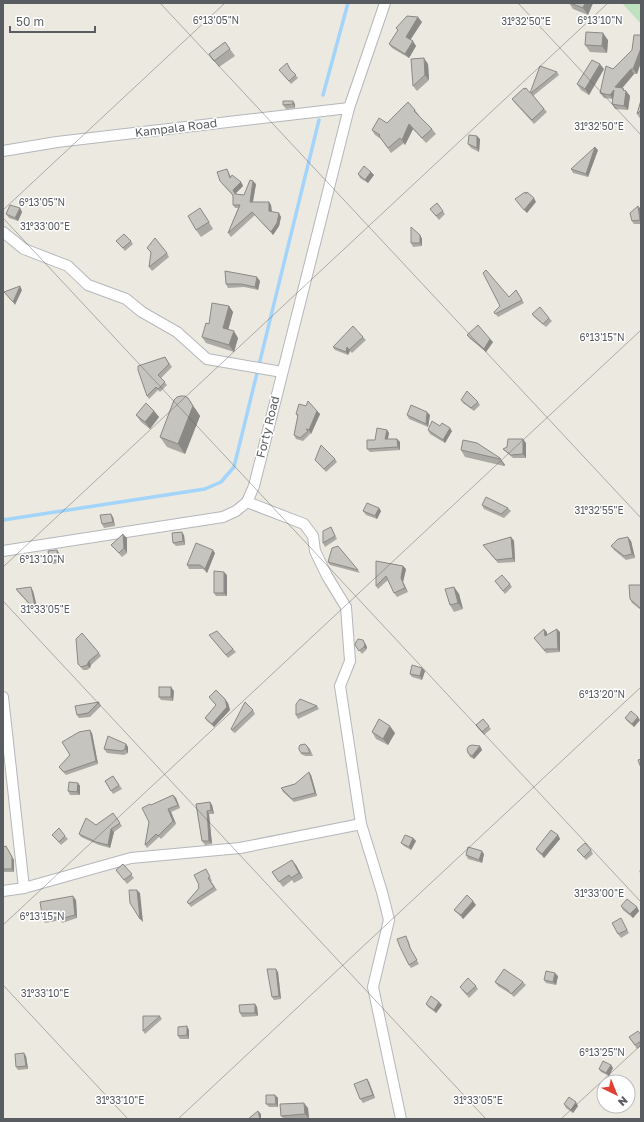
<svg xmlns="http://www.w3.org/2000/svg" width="644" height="1122" font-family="'Golos Text',sans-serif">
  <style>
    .green { fill: #bee2be }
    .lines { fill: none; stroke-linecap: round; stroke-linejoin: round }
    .stream { stroke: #a3d4fa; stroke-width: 3.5 }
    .street-casing { stroke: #b4b7bb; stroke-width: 12 }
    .street { stroke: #fff; stroke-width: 10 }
    .wall { fill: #aaa9a3 }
    .shaded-wall { fill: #8b8985 }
    .building { fill: #c6c4be; stroke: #8b8985 }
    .ticks { fill: none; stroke: #595d61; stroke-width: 1; stroke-opacity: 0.45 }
    .labels { text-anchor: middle; stroke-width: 3; stroke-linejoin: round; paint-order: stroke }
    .street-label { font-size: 12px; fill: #595d61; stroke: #fff }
    .ticks-label { font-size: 10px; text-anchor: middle; fill: #595d61; stroke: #fff; stroke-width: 3; stroke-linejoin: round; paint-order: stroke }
  </style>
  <rect width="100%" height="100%" fill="#ece9e1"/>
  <!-- green -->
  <path class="green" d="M622 3H641V24Z"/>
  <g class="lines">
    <!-- stream -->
    <g class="stream">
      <path d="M323 95 348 3"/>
      <path d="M3 520 205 489 221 482 234 467 319 120"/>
    </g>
    <defs>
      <g id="street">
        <path d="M3 151 57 142 349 108"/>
        <path d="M3 232 24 249 68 266 88 285 126 299 142 312 177 332 207 359 282 372"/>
        <path d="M247 502 304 524 313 536 315 551 327 576 346 607 350 661 340 686 361 824 382 892 389 920 373 987 401 1119"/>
        <path d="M3 551 223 517 236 511 247 502 254 486 349 108 385 3"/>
        <path d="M3 697 24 888"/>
        <path d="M3 891 24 888 131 858 240 848 361 824"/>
      </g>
    </defs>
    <!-- street casing -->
    <use href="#street" class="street-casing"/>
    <!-- street -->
    <use href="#street" class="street"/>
  </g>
  <!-- wall -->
  <g class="wall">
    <path d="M569 3H593L588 15 573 9Z"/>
    <path d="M422 22 410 40 416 46 409 58 392 48 389 44 398 31 396 28Z"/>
    <path d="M641 35V62L637 74H634L622 88 624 90 626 91 630 96 628 110 615 109 612 104V99L604 98 600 93 613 69 632 50Z"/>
    <path d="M608 40 607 53 590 52 585 45Z"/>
    <path d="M225 42 235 56 219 67 209 54Z"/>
    <path d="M428 64 429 80 417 91 413 86Z"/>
    <path d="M289 66 291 70 298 78 291 84 279 70Z"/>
    <path d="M604 69 589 95 581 90 577 84Z"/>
    <path d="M557 72 559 75 533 96 547 112 534 124 514 102 512 99 530 93Z"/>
    <path d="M641 100V120L637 114Z"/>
    <path d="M295 104V108L286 109 283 105Z"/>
    <path d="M415 110 419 115H418L432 129 436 134 426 143 413 129 405 145 404 143 391 153 381 139 375 135 372 130Z"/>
    <path d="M480 139 479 152 471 148 468 144Z"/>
    <path d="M598 150 588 177 573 173 571 169Z"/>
    <path d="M371 172 374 175 368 183 360 178 358 174Z"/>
    <path d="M229 173 231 177 241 182 243 186 236 193V194L244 195 256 184 253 202H269L271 205 272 212 281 217 279 226 273 235 255 215 231 237 228 233 238 208H235L233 205V196L220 181Z"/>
    <path d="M437 203 445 214 439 220 430 209Z"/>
    <path d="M20 208 22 212 18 221 9 218 6 214Z"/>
    <path d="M641 209V224H634L632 221Z"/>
    <path d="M205 215 213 229 201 237 196 230Z"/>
    <path d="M420 235 422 239V246L413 247 411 243Z"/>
    <path d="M116 241H131L133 244 125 251Z"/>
    <path d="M147 248 167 253 169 257 152 271 149 267 151 253Z"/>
    <path d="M260 281 258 290 244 287 228 288 226 284Z"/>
    <path d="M516 290 524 303 498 317 494 312Z"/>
    <path d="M229 306 233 312 228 330 238 338 234 352 206 343 202 337 209 324Z"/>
    <path d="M532 314 549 318 552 321 546 327 534 317Z"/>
    <path d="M467 335 490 339 493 342 486 352 469 338Z"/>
    <path d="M363 337 366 340 352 353 350 351 348 355 335 350 333 347Z"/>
    <path d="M165 357 172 367 161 378 167 385 160 392 158 390 149 399 147 396Z"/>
    <path d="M461 400 478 402 480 405 474 411 463 403Z"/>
    <path d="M195 408 200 416 185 454 167 447 160 437Z"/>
    <path d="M154 411 159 417 150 429 141 422 136 415Z"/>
    <path d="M317 411 320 414 311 434 309 433 310 434 303 441 296 439 294 435 298 417 296 414Z"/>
    <path d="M407 415H430L428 427 409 419Z"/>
    <path d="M440 426 452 431 445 443 430 434 428 430Z"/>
    <path d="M387 430 389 433 388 439H397L400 442V450L370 452 367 449 375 440Z"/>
    <path d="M526 443V458H513L506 452 503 449Z"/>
    <path d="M461 450 500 458 505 465 504 466 465 457Z"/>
    <path d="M335 459 337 462 326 472 315 460Z"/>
    <path d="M482 505 508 508 511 511 504 518 484 509Z"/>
    <path d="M379 508 381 511 377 519 366 515 363 511Z"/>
    <path d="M113 517 115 526 104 528 102 524Z"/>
    <path d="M331 527 337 539 325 547 323 543Z"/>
    <path d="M184 535 185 545 176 546 173 543Z"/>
    <path d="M511 537 514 541 515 562 498 563 483 545Z"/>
    <path d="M127 538V553L122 557 115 549 111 545Z"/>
    <path d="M631 541 635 558 626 560 614 550 611 546Z"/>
    <path d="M57 550 59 553 61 563 52 564 50 561Z"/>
    <path d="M215 553 207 573 203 569H189L187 565Z"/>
    <path d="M376 561 403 566 406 569 403 582 408 592 397 597 394 593 388 580 378 589 376 586Z"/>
    <path d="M328 562 358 570 360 573 330 565Z"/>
    <path d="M227 575V596H216L214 593Z"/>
    <path d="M495 581 510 584 512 587 505 594Z"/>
    <path d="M641 585V610L632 603 630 599Z"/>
    <path d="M454 587 459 594 463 609 454 612 450 605Z"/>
    <path d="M16 589 33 591 39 615 18 592Z"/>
    <path d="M547 632V635L560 632V652L547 653V654L534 638Z"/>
    <path d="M209 635 233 649 236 652 228 658Z"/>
    <path d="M365 643 367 647 366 650 362 654 355 645Z"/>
    <path d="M99 653 101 656 91 665 90 668 87 670H83L78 664Z"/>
    <path d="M422 668 425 671 422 680 412 677 410 674Z"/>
    <path d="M174 691 173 701 161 700 159 697Z"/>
    <path d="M209 697 228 703 230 710 214 727 207 721 205 718 216 705Z"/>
    <path d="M99 702 101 706 90 717 79 718 77 715Z"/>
    <path d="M317 706 319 709 298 719 296 715Z"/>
    <path d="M253 710 255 714 235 733 233 732 231 729Z"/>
    <path d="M625 718 640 720 634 727 627 721Z"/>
    <path d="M483 719 491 729 484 735 476 725Z"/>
    <path d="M372 732 395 733 388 745 376 739Z"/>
    <path d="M92 733 98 764 66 775 61 770 59 767 70 755Z"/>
    <path d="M126 744 128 747V753L124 755 107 753 104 749Z"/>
    <path d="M307 746 310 749 313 756H305L301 754 299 750Z"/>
    <path d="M480 746 482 750 474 759 470 757 468 753Z"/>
    <path d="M311 775 317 796 294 802 283 792 281 788 295 784Z"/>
    <path d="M113 776 122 789 113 794 105 781Z"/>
    <path d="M78 783 80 786V795H70L68 791Z"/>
    <path d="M173 795 176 798 180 808 171 812 176 824 161 839 159 837 147 848 145 845 149 822 151 805Z"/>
    <path d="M210 802 212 805 214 814H209L212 844 205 845 202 841 196 804Z"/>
    <path d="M113 813 122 826 114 832 110 848 99 845 81 837 79 834 96 825Z"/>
    <path d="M52 835 65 836 68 839 61 845Z"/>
    <path d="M558 835 560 839 544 858 538 852 536 849Z"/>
    <path d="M413 838 416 841 411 850 404 846 401 843Z"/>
    <path d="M3 847 14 860V872H3Z"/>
    <path d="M577 850H591L593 854 586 860Z"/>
    <path d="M484 854 482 863 468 859 466 855Z"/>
    <path d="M123 864 134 878 127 884 116 870Z"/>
    <path d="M296 865 303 878 294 883 292 880 283 887 272 872Z"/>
    <path d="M206 869 212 881H211L217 890 191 907 187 902 199 888V885Z"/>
    <path d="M76 900 77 918 62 923 61 920 45 923 43 920Z"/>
    <path d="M476 905 463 919 454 910Z"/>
    <path d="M621 906 637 907 639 911 633 918 623 910Z"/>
    <path d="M623 922 629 933 621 938 618 934Z"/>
    <path d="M408 939 412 952 419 964 411 968 409 965Z"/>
    <path d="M278 972 281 999 274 1000 272 997Z"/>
    <path d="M558 976 556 985 546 983 544 980Z"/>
    <path d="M495 982H523L526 985 514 997 511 994 498 986Z"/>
    <path d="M476 986 478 989 469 998 462 990 460 987Z"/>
    <path d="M439 1002 442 1005 436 1013 428 1007 426 1004Z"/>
    <path d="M255 1004 257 1007 258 1016 242 1017 240 1013Z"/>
    <path d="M160 1016 162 1019 145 1034 143 1031Z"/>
    <path d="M189 1030V1039H180L178 1036Z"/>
    <path d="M641 1035V1046L637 1049 629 1037Z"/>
    <path d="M26 1056 28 1069 18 1070 16 1067Z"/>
    <path d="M611 1065 613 1068 609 1076 601 1072 599 1069Z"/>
    <path d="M367 1079 369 1082 375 1098 363 1103 360 1099Z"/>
    <path d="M275 1095 278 1098V1107H269L266 1104Z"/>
    <path d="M564 1104 578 1106 573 1113 566 1108Z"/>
    <path d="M308 1108 309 1119H284L281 1116Z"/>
  </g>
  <!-- shaded-wall -->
  <g class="shaded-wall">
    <path d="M585 3H593L588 15 583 8Z"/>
    <path d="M418 17 422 22 409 42 406 37Z"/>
    <path d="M603 33 608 40 607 53 602 46Z"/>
    <path d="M413 41 416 46 409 58 405 54Z"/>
    <path d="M641 48V62L637 74 633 69Z"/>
    <path d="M424 58 428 64 429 80 425 75Z"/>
    <path d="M600 64 604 69 589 95 585 89Z"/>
    <path d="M631 69 634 74 619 92 615 87Z"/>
    <path d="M623 88 626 93V91L630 96 628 110 624 106Z"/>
    <path d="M614 90 613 100 610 95Z"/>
    <path d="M293 101 295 104V108L293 104Z"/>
    <path d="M409 124 413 129 405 145 402 140Z"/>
    <path d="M477 136 480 139 479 152 477 148Z"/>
    <path d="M595 147 598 150 588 177 586 174Z"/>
    <path d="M227 169 229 173 232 182 230 178Z"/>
    <path d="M371 172 374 175 368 183 365 180Z"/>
    <path d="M253 181 256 184 252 206 250 202Z"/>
    <path d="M241 182 243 186 236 193 237 197 235 194 233 190Z"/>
    <path d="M534 198 536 202 527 213 524 210Z"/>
    <path d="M269 202 271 205 272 215 269 211Z"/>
    <path d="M638 206 641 209V221L640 220Z"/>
    <path d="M20 208 22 212 18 221 15 218Z"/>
    <path d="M279 213 281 217 279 226 273 235 271 232Z"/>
    <path d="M420 235 422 239V246L420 243Z"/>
    <path d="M257 277 260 281 258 290 255 287Z"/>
    <path d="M20 286 22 290 15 305 13 302Z"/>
    <path d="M229 306 233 312 227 334 223 328Z"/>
    <path d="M234 331 238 338 234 352 229 345Z"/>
    <path d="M490 339 493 342 486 352 484 349Z"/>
    <path d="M347 347 350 351 348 355 346 352Z"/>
    <path d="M188 398 200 416 185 454 178 444Z"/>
    <path d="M154 411 159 417 150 429 145 422Z"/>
    <path d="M317 411 320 414 311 434 309 430Z"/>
    <path d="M427 412 430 415 428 427 426 424Z"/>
    <path d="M450 428 452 431 445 443 443 440Z"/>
    <path d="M387 430 389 433 387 442 385 439Z"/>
    <path d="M397 439 400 442V450L398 447Z"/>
    <path d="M523 439 526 443V458L523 454Z"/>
    <path d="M500 458 505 465 504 466 500 459Z"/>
    <path d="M379 508 381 511 377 519 375 516Z"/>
    <path d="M111 514 113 517 115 526 113 522Z"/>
    <path d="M182 532 184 535 185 545 183 541Z"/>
    <path d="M123 534 127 538V553L124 548Z"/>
    <path d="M511 537 514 541 515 562 513 558Z"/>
    <path d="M628 537 631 541 635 558 632 554Z"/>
    <path d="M57 550 59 553 61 563 58 560Z"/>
    <path d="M213 550 215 553 207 573 205 569Z"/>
    <path d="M403 566 406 569 403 582 408 592 405 588 401 578Z"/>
    <path d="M224 572 227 575V596L224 593Z"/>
    <path d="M31 587 33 591 39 615 36 611Z"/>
    <path d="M454 587 459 594 463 609 458 603Z"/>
    <path d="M544 629 547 632V640L545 636Z"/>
    <path d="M557 629 560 632V652L558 649Z"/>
    <path d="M363 640 367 647 366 650 364 647Z"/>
    <path d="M89 661 91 665 90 668 87 665Z"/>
    <path d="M422 668 425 671 422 680 420 676Z"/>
    <path d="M171 687 174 691 173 701 171 697Z"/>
    <path d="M225 699 228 703 230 710 214 727 212 724Z"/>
    <path d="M638 717 640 720 634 727 632 724Z"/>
    <path d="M390 726 395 733 388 745 383 739Z"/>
    <path d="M90 730 92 733 98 764 96 761Z"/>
    <path d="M126 744 128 747V753L125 749Z"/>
    <path d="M480 746 482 750 474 759 472 756Z"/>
    <path d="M309 772 311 775 317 796 315 793Z"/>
    <path d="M78 783 80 786V795L77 792Z"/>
    <path d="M173 795 176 798 180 808 178 805Z"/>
    <path d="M210 802 212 805 214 814 211 810Z"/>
    <path d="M168 809 171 812 176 824 173 821Z"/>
    <path d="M207 811 209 814 212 844 209 841Z"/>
    <path d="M111 829 114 832 110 848 108 845Z"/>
    <path d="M558 835 560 839 544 858 542 854Z"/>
    <path d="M413 838 416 841 411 850 409 847Z"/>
    <path d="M8 850 14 860V872L12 869Z"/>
    <path d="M482 851 484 854 482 863 479 860Z"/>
    <path d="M292 860 296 865 303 878 299 873Z"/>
    <path d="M137 890 140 893 143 922 140 919Z"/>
    <path d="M73 896 76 900 77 918 75 915Z"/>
    <path d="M473 901 476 905 463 919 461 915Z"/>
    <path d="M637 907 639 911 633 918 630 914Z"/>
    <path d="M276 969 278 972 281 999 279 996Z"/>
    <path d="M555 973 558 976 556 985 553 982Z"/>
    <path d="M439 1002 442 1005 436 1013 434 1010Z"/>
    <path d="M255 1004 257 1007 258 1016 255 1013Z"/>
    <path d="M187 1026 189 1030V1039L187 1035Z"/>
    <path d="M24 1053 26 1056 28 1069 26 1066Z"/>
    <path d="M611 1065 613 1068 609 1076 606 1073Z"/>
    <path d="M367 1079 369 1082 375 1098 373 1095Z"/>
    <path d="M275 1095 278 1098V1107L276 1104Z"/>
    <path d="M576 1102 578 1106 573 1113 571 1110Z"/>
    <path d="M304 1103 308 1108 309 1119 305 1114Z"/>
    <path d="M258 1111 261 1114V1119H260Z"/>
  </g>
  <!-- building -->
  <g class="building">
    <path d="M570 3H585L583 8Z"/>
    <path d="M407 16 418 17 406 37 413 41 405 54 389 44 398 30 396 28Z"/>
    <path d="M586 32 603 33 602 46 585 45Z"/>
    <path d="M634 35H641V48L633 69H631L615 87 623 88V90L626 91 624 106 612 104 614 90 610 95 600 93 606 66 613 69 632 50Z"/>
    <path d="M225 42 230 49 214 61 209 54Z"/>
    <path d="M424 58 425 75 413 86 411 59Z"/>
    <path d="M592 60 600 64 585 89 577 84Z"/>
    <path d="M287 63 290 69 296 75 289 81 279 70Z"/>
    <path d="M540 66 557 72 531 93 544 109 532 120 512 99 524 88V89L526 88 530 93Z"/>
    <path d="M641 100V110L637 114Z"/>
    <path d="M283 101H293V104L283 105Z"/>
    <path d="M408 102 415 110 414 111 432 129 422 138 409 124 402 140 400 138 388 148 379 136 380 135 372 130 379 118 387 123Z"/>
    <path d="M469 135 477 136V148L468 144Z"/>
    <path d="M595 147 586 174 571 169Z"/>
    <path d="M364 166 371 172 365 180 358 174Z"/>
    <path d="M227 169 230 178 232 175 241 182 233 190 235 194 244 195 250 180 253 181 250 202H269V211L279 213 277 223 271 232 252 212 228 233 240 205H233V195L220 181 217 172Z"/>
    <path d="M525 192 526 194 527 192 534 198 524 210 515 199Z"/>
    <path d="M437 203 443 211 436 216 430 209Z"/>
    <path d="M10 205 20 208 15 218 6 214Z"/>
    <path d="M638 206 640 220 632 221 630 213Z"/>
    <path d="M200 208 209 222 196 230 188 216Z"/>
    <path d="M411 227 420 235V243H411Z"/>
    <path d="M124 234 131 241 123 248 116 241Z"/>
    <path d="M155 238 167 253 149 267 151 252 147 248Z"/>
    <path d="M486 270 509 297 516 290 522 300 495 314 494 312 500 306 483 273Z"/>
    <path d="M225 271 257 277 255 287 241 284H226Z"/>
    <path d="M20 286 13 302 4 292Z"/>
    <path d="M212 303 229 306 223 328 234 331 229 345 202 337 206 323 209 324Z"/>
    <path d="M540 307 549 318 543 324 532 314Z"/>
    <path d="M478 325 490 339 484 349 467 335Z"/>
    <path d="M353 326 363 337 349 350 347 347 346 352 333 347Z"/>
    <path d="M165 357 169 364 158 375 165 382 158 389 156 387 147 396 138 370V366Z"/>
    <path d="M467 391 478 402 471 408 461 400Z"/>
    <path d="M181 396H185L188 398 193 406 178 444 160 437 174 400 177 397Z"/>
    <path d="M308 401 317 411 309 430 306 429 308 431 300 438 294 435 298 415 296 414 299 404 306 406Z"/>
    <path d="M146 403 154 411 145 422 136 415Z"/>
    <path d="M411 405 427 412 426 424 407 415Z"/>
    <path d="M432 421 440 426 442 423 450 428 443 440 428 430Z"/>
    <path d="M377 428 387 430 385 439H397L398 447 367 449V440H375Z"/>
    <path d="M508 439H523V454L511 455 503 449 507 447Z"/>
    <path d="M463 440 477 443 500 458V459L461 450Z"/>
    <path d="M321 445 335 459 324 469 315 460Z"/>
    <path d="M486 497 508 508 501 514 482 505Z"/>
    <path d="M367 503 379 508 375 516 363 511Z"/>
    <path d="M111 514 113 522 102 524 100 515Z"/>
    <path d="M331 527 335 536 323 543V531Z"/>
    <path d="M182 532 183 541 173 543 172 533Z"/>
    <path d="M123 534 124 548 119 553 111 545Z"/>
    <path d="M511 537 513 558 496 560 483 545Z"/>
    <path d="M628 537 632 554 624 556 611 546 618 539Z"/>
    <path d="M196 543 213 550 205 569 200 565H187Z"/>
    <path d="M338 546 358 570 328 562 332 548Z"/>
    <path d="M57 550 58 560 50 561 48 551Z"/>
    <path d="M376 561 403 566 401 578 405 588 394 593 386 576 376 586Z"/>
    <path d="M214 571 224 572V593H214Z"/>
    <path d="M502 575 510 584 503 591 495 581Z"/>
    <path d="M629 585H641V609L630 599Z"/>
    <path d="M31 587 36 611 16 589Z"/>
    <path d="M454 587 458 603 450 605 445 589Z"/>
    <path d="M544 629 545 636 557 629 558 649H545V651L534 638Z"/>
    <path d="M217 631 233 649 226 655 209 635Z"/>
    <path d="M82 633 99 653 89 661 87 665 81 667 78 664 76 639Z"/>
    <path d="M358 639 363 640 365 644 364 647 359 651 355 645 356 642Z"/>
    <path d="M412 665 422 668 420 676 410 674Z"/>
    <rect x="159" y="687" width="12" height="10"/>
    <path d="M216 690 225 699 227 707 212 724 205 718 216 705 209 697Z"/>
    <path d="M300 699 317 706 296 715V704Z"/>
    <path d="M99 702 88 713 77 715 75 706Z"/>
    <path d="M245 702 253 710 232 730 231 729Z"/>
    <path d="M631 711 638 717 632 724 625 718Z"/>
    <path d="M379 719 390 726 383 739 372 732Z"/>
    <path d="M483 719 489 726 482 732 476 725Z"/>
    <path d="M90 730 96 761 64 772 59 767 70 755 62 742 79 732Z"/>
    <path d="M108 736 126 744 125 749 122 751 104 749Z"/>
    <path d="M305 744 307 746 310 753H302L299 750V747L300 745Z"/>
    <path d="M472 745 480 746 472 756 468 753 467 749 469 746Z"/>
    <path d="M641 759V768L638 760Z"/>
    <path d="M309 772 315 793 292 799 281 788 295 784Z"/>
    <path d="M113 776 119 785 111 791 105 781Z"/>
    <path d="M69 782 78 783 77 792 68 791Z"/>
    <path d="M173 795 178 805 168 809 173 821 158 836 156 834 145 845 149 822 142 808 150 804 151 805Z"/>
    <path d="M210 802 211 810 207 811 209 841H202L196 804Z"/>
    <path d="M113 813 120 823 111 829 108 845 96 842 79 834 86 818 96 825Z"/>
    <path d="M59 828 65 836 59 842 52 835Z"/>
    <path d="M551 830 558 835 542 854 536 849Z"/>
    <path d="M405 835 413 838 409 847 401 843Z"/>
    <path d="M585 843 591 850 584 857 577 850Z"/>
    <path d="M6 846 12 857V869H3V847Z"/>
    <path d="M468 847 482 851 479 860 466 855Z"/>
    <path d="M292 860 299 873 291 878 289 875 279 882 272 872Z"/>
    <path d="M123 864 132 874 124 880 116 870Z"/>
    <path d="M641 868V875L640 871Z"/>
    <path d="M206 869 210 877 208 878 214 887 189 904 187 902 199 888 198 886 199 885 194 875Z"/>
    <path d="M129 890H137L140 919 130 903Z"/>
    <path d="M467 895 473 901 461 915 454 910Z"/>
    <path d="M73 896 75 915 60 919V917L43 920 40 902Z"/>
    <path d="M627 899 637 907 630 914 621 906Z"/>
    <path d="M621 918 627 930 618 934 612 923Z"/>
    <path d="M406 936 410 948 417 960 409 965 400 947 397 939Z"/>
    <path d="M267 969H276L279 996 272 997Z"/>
    <path d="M504 969 523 982 511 994 508 990 495 982Z"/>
    <path d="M546 971 555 973 553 982 544 980Z"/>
    <path d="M468 978 476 986 467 994 460 987Z"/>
    <path d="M431 996 439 1002 434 1010 426 1004Z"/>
    <path d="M255 1004V1013H240L239 1005Z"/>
    <path d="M143 1016H160L143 1031Z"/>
    <path d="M187 1026V1035L178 1036V1027Z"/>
    <path d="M638 1031 641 1035V1041L635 1045 629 1037Z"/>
    <path d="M24 1053 26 1066 16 1067 15 1054Z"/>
    <path d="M603 1061 611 1065 606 1073 599 1069Z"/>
    <path d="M367 1079 373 1095 360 1099 354 1084Z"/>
    <path d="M266 1095H275L276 1104H266Z"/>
    <path d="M569 1097 576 1102 571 1110 564 1104Z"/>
    <path d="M304 1103 305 1114 281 1116 280 1104Z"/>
    <path d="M258 1111 260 1119H248Z"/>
  </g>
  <!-- ticks -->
  <path class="ticks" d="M160 3 641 518M518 3 641 135M3 210 225 3M3 218 641 902M3 567 608 3M3 601 486 1119M3 925 641 330M3 985 128 1119M178 1119 641 687M561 1119 641 1045"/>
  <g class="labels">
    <!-- street labels -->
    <g class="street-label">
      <text transform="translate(176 128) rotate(-7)" y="4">Kampala Road</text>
      <text transform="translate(268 427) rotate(-76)" y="4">Forty Road</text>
    </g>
  </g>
  <g class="ticks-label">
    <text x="216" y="24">6°13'05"N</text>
    <text x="600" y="24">6°13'10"N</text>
    <text x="526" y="25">31°32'50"E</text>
    <text x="599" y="130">31°32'50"E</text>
    <text x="42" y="206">6°13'05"N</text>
    <text x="45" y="230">31°33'00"E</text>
    <text x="602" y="341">6°13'15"N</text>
    <text x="599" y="514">31°32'55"E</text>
    <text x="42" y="563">6°13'10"N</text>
    <text x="45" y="613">31°33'05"E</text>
    <text x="602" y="698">6°13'20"N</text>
    <text x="599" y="897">31°33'00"E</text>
    <text x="42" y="920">6°13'15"N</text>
    <text x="45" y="997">31°33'10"E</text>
    <text x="602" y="1056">6°13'25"N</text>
    <text x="120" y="1104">31°33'10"E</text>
    <text x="478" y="1104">31°33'05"E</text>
  </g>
  <!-- border -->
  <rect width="644" height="1122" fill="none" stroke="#595d61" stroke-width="8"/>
  <!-- north arrow -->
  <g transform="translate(616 1094) rotate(137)"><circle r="19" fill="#ffffff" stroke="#bdbec0"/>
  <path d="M0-3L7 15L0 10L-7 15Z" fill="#df4134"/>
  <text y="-6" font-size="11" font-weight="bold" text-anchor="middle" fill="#595d61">N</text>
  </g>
  <!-- scale -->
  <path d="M10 26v6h85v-6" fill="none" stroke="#595d61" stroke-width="2"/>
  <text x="16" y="26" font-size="12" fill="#595d61" stroke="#ffffff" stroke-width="3" paint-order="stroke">50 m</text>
</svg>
